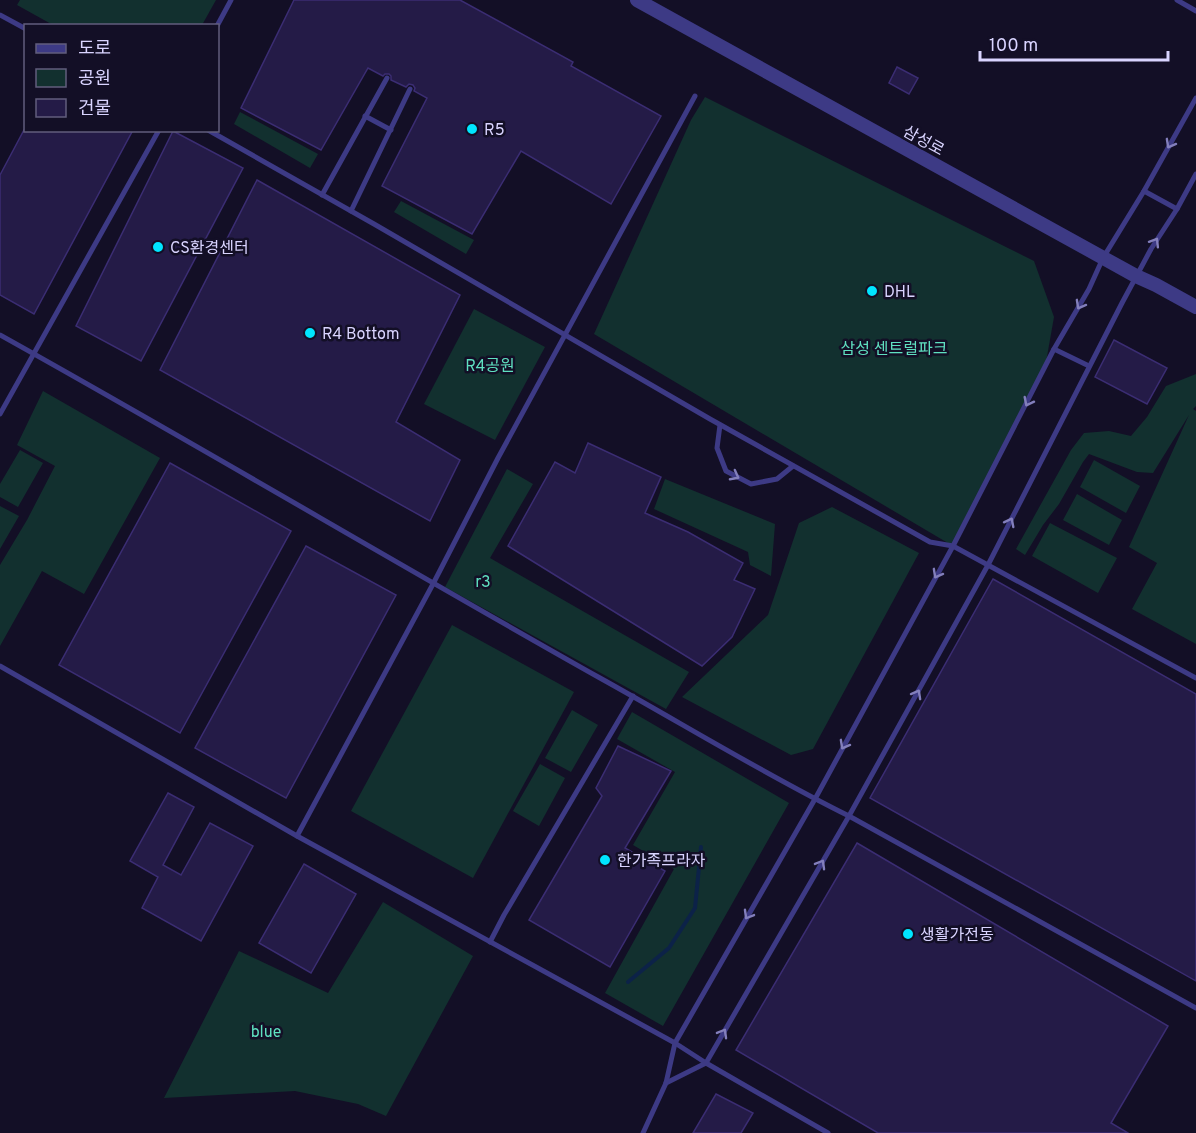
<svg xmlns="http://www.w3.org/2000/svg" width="1196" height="1133" font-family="Overpass,'Noto Sans KR',sans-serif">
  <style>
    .green { fill: #12302f }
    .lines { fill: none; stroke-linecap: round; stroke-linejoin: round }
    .stream { stroke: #0c2248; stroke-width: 4 }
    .building { fill: #241b47; stroke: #3b2d73; stroke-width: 1.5 }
    .service { stroke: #3d3a85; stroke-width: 5 }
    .tertiary { stroke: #3d3a85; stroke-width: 14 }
    .oneway { stroke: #837fbc }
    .poi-dot { fill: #00e5ff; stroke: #130f26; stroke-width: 2 }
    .labels { text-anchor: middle; stroke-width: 5; stroke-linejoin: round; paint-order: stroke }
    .poi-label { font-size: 16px; fill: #d9d4ff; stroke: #130f26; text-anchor: start }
    .street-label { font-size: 16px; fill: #d9d4ff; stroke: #130f26 }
    .park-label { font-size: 16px; fill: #5fe0c0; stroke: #130f26 }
  </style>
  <rect width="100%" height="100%" fill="#130f26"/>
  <!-- green -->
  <g class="green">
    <path d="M20 0H216L202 25H53L17 5Z"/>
    <path d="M705 97 1034 261 1054 317 1045 368 953 546 594 334 691 120Z"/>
    <path d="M240 112 318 154 310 168 234 124Z"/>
    <path d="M401 201 474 240 466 254 394 212Z"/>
    <path d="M474 309 545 347 495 440 424 404Z"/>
    <path d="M1196 374V406L1193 409 1196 411V644L1132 609 1157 563 1129 547 1189 415 1153 473 1137 472 1089 454 1083 462 1059 504 1043 525 1025 555 1016 549 1071 450 1084 433 1109 431 1131 436 1147 417 1166 386Z"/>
    <path d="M43 391 160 458 84 594 42 571 0 646V565L27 520 55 466 17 445Z"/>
    <path d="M20 450 43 463 18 507 0 497V484Z"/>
    <path d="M1094 460 1140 486 1126 513 1080 487Z"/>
    <path d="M507 469 533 484 490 558 689 672 666 709 445 587Z"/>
    <path d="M665 479 775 524 771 576 750 565 748 552 654 509Z"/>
    <path d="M1077 494 1122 520 1109 545 1063 520Z"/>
    <path d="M0 506 19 516 0 549Z"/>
    <path d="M832 507 919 553 813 749 791 755 682 697 768 615 799 523Z"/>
    <path d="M1050 523 1117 558 1098 593 1032 556Z"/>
    <path d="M452 625 574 692 473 878 351 811Z"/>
    <path d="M572 710 598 725 571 772 545 758Z"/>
    <path d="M632 712 789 803 663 1026 605 993 674 869 633 845 675 772 617 739Z"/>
    <path d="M540 764 565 778 539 826 513 811Z"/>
    <path d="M383 902 473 956 386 1116 358 1104 295 1091 164 1098 239 951 328 993Z"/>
  </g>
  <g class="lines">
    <!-- stream -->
    <path class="stream" d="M628 982 669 948 695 908 701 847"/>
  </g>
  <!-- building -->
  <g class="building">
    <path d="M294 0H460L573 62 571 66 661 116 611 204 521 151 472 234 382 186 427 98 414 91 415 88 413 85 409 84 406 87 391 80V76L389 74H385L383 76 368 68 321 150 241 108Z"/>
    <path d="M897 67 918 78 909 94 889 83Z"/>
    <path d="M24 130H133L34 314 0 295V175Z"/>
    <path d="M173 131 243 168 141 361 76 326Z"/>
    <path d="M257 180 460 295 396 422 460 460 430 521 160 370Z"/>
    <path d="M1114 340 1167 368 1147 404 1095 377Z"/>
    <path d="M588 443 661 477 645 513 688 532 743 563 734 580 755 589 732 637 702 666 508 546 555 462 575 473Z"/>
    <path d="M170 463 291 531 180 733 59 665Z"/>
    <path d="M306 546 396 595 286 798 195 748Z"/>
    <path d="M993 579 1196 694V981L870 798Z"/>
    <path d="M618 746 671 771 625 848 665 871 610 967 529 920 602 796 596 788Z"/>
    <path d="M168 793 194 807 163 865 181 875 210 823 253 846 201 941 142 908 158 877 130 861Z"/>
    <path d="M857 843 1168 1026 1111 1123 1128 1133H878L736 1050Z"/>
    <path d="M304 864 356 894 311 973 259 943Z"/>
    <path d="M716 1094 753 1113 741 1133H693Z"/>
  </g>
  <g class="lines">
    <!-- service -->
    <g class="service">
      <path d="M1177 0 1196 11"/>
      <path d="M0 15 26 29"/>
      <path d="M217 26 231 0"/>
      <path d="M365 116 391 130"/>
      <path d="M208 130 374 224 710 419 930 542 953 546 1196 678"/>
      <path d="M1144 191 1177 209"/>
      <path d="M322 195 387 78"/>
      <path d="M351 211 410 89"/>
      <path d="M0 335C201 447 399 565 600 678 683 724 764 774 849 816L1196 1008"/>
      <path d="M1054 349 1089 366"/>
      <path d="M0 414 159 130"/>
      <path d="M720 425 717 448 726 471 751 484 777 479 793 466"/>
      <path d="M0 666 297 836 675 1043 706 1063 828 1133"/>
      <path d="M297 836 433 584 498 458 695 96"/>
      <path d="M490 942 504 915 633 696"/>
      <path d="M666 1083 706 1063 849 816 988 565 1122 303 1151 249 1177 209 1196 174"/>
      <path d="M643 1133 666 1083 675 1043 815 799 953 546 1054 349 1089 289 1103 258 1144 191 1196 98"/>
    </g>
    <!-- tertiary -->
    <path class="tertiary" d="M637 0 1136 276 1156 285 1196 307"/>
  </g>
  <!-- one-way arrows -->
  <defs><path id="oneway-chevron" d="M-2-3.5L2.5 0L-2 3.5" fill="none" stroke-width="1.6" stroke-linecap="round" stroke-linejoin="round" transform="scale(1.5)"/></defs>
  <g class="oneway">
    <use href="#oneway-chevron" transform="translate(1170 144) rotate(119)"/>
    <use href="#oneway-chevron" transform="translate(1155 242) rotate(-58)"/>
    <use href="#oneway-chevron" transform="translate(1080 305) rotate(119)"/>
    <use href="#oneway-chevron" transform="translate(1028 402) rotate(117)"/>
    <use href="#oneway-chevron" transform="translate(735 476) rotate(28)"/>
    <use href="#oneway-chevron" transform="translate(1010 522) rotate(-63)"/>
    <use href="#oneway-chevron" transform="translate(937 574) rotate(119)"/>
    <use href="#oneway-chevron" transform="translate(917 694) rotate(-61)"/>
    <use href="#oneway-chevron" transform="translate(844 745) rotate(119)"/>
    <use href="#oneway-chevron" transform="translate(821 864) rotate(-60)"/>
    <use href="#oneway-chevron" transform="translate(748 915) rotate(120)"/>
    <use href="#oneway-chevron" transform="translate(723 1033) rotate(-60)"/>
  </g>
  <!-- markers -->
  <g class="poi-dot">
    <circle cx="472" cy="129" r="6"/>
    <circle cx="158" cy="247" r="6"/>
    <circle cx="872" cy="291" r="6"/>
    <circle cx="310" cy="333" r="6"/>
    <circle cx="605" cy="860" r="6"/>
    <circle cx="908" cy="934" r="6"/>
  </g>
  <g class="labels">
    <!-- poi labels -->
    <g class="poi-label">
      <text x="484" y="135">R5</text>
      <text x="170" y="253">CS환경센터</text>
      <text x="884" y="297">DHL</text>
      <text x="322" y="339">R4 Bottom</text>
      <text x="617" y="866">한가족프라자</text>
      <text x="920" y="940">생활가전동</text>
    </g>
    <!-- street labels -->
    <g class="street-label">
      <text transform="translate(924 140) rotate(29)" y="6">삼성로</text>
    </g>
    <!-- park labels -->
    <g class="park-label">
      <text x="894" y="354">삼성 센트럴파크</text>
      <text x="490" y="371">R4공원</text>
      <text x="483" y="587">r3</text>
      <text x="266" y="1037">blue</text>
    </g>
  </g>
  <!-- legend -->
  <rect x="24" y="24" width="195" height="108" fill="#130f26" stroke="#625e7d" stroke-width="1.5"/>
  <rect x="36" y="44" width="30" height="9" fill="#3d3a85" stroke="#625e7d" stroke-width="1.5"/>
  <text x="78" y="54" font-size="18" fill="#d9d4ff">도로</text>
  <rect x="36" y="69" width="30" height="18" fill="#12302f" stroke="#625e7d" stroke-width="1.5"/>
  <text x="78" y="84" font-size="18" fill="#d9d4ff">공원</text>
  <rect x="36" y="99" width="30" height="18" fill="#241b47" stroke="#625e7d" stroke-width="1.5"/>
  <text x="78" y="114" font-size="18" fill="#d9d4ff">건물</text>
  <!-- scale -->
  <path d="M980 51v9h188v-9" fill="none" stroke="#d9d4ff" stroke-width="3"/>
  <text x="989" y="51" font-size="18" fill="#d9d4ff" stroke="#130f26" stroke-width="4.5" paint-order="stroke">100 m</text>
</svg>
